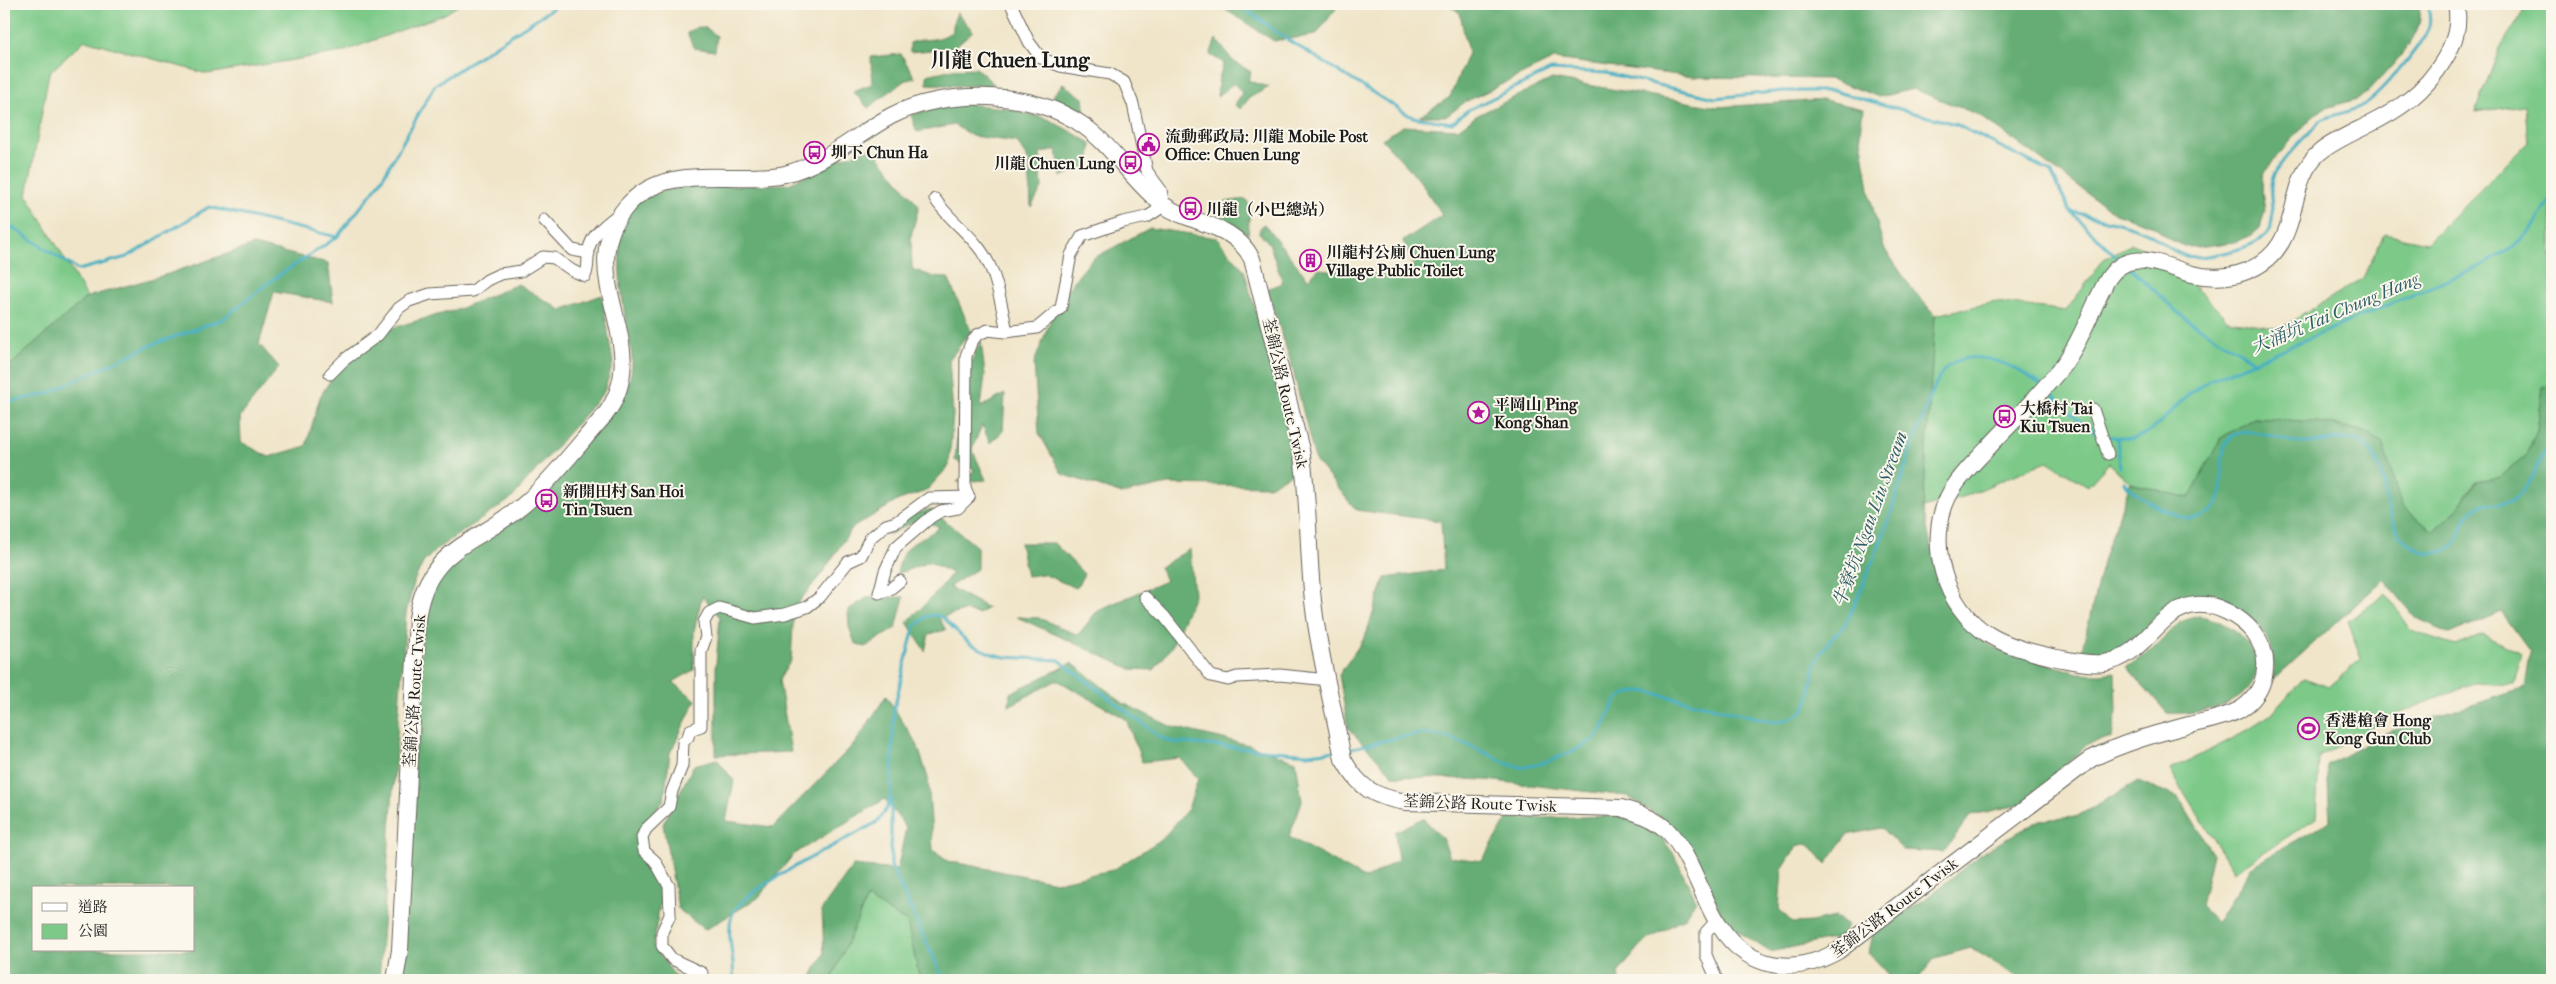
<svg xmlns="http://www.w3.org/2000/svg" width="2556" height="984" font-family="'IM FELL French Canon','Noto Serif TC',serif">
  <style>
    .green { fill: #7cc988; stroke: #4c7252 }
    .forest { fill: #65ad74; stroke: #406448; fill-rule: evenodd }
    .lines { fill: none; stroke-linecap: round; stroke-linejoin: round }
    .stream { stroke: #44afc2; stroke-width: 3 }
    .minor-casing { stroke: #666259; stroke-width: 13 }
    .secondary-casing { stroke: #666259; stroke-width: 18 }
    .minor { stroke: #fff; stroke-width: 11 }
    .secondary { stroke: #fff; stroke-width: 16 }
    .labels { text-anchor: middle; stroke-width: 4; stroke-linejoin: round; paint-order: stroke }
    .poi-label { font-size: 16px; font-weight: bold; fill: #1c1c1c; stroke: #fbf7ec; text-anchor: start }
    .street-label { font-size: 16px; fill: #1c1c1c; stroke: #fbf7ec }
    .water-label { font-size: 18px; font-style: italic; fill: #2e5e67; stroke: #fbf7ec }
    .district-label { font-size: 21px; font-weight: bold; fill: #1c1c1c; stroke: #fbf7ec }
  </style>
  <rect width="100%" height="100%" fill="#fbf7ec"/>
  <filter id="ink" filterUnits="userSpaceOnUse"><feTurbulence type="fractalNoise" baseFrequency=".02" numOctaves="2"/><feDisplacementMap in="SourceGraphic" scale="10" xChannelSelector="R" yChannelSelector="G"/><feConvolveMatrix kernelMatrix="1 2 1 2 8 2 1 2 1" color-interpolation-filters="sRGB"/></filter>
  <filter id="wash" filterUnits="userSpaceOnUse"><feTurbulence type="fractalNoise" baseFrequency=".0096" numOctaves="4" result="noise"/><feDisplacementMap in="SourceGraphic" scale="20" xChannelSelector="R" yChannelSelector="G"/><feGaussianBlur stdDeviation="1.12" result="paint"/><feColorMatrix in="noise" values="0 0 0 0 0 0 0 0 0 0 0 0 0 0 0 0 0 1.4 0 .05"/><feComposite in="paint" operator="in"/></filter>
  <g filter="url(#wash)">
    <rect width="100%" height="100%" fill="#f0e5c9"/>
    <!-- green -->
    <g class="green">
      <path d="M4 4H460L445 14 342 52 207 74 85 40 49 73 27 195 87 297 4 371Z"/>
      <path d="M2528 4H2552V383L2543 387 2537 431 2525 457 2500 477 2475 481 2457 510 2433 531 2402 507 2381 442 2360 430 2318 422 2254 418 2221 438 2189 498 2130 483 2109 463 2088 486 2047 461 1966 496 1923 508 1935 315 1996 302 2066 311 2104 259 2131 244 2163 255 2228 320 2281 328 2363 278 2384 234 2427 243 2528 142 2525 105 2475 112 2500 48Z"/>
      <path d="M2386 594 2412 631 2455 645 2483 634 2522 654 2514 685 2475 683 2390 717 2319 757 2316 818 2234 872 2170 770 2230 740 2270 715 2304 678 2329 687 2361 659 2348 621Z"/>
      <path d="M867 898 907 922 920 980H831Z"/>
    </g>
    <!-- forest -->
    <g class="forest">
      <path d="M1217 4H1337L1338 6 1316 35 1274 41Z"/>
      <path d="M1447 4H2417C2433 30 2384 73 2367 93L2357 99 2326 108 2315 114 2270 164 2263 177 2262 192 2265 210 2260 228 2252 235 2235 242 2190 248 2173 241 2151 225 2115 213 1979 115 1913 89 1879 97 1831 79 1693 77 1554 59 1465 102 1447 116H1420L1450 97 1468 53 1460 13Z"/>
      <path d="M957 13 973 31 953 48 910 52V43C929 36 934 44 953 31V23Z"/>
      <path d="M697 27 706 28 717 36 715 51 694 48 687 33Z"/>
      <path d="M1216 39 1233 61 1251 72 1248 81 1269 87 1249 98 1241 109 1235 105 1242 93 1234 83 1217 96 1219 78 1224 63 1210 55Z"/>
      <path d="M901 54 915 78 904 81 868 108 853 91 872 84 871 57Z"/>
      <path d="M976 68 994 84 967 86 927 84V75L953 69Z"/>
      <path d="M1552 79 1717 107 1824 100 1863 109 1860 132 1871 201 1884 248 1912 289 1935 315 1923 508 1938 581 1974 635 1993 647 2078 673 2100 674 2115 672 2116 712 2112 737 2088 744 2024 804 1971 815 1943 852 1903 850 1881 828 1847 835 1826 864 1808 843 1797 846 1782 869 1779 909 1793 923 1811 922 1836 917 1848 925 1841 937 1770 952 1727 924 1674 826 1627 796 1486 780 1394 776 1348 728 1339 675 1365 637 1385 578 1444 570 1441 521 1356 510 1315 460 1292 366 1267 289 1283 283 1269 243 1259 233 1261 226 1264 224 1308 279 1318 269 1388 275 1414 266 1403 241 1442 215 1418 178 1382 139 1403 126 1458 129 1476 116Z"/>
      <path d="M1063 84 1083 98 1085 116 1054 103V94Z"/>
      <path d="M965 104 1005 108 1048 119 1091 143 1090 165 1061 177 1057 150 1040 153 1042 188 1031 207 1029 161 1017 142 972 136 954 125 917 132 911 115 934 108Z"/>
      <path d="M872 148 919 206 911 236 912 269 934 277 948 278 971 331 949 360 953 414 949 466 926 491 899 500 852 528 823 572 794 608 791 660 779 680 791 752 716 755V664L720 617 702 596 694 631V670L673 682 696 700 670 753 664 800 636 836 663 885 653 946 678 980H398L424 616 433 586 450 562 524 513 620 402C625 390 631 379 632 366 633 354 629 340 627 328 620 287 613 243 631 204L670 188 789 184 839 159Z"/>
      <path d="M1246 199 1250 207 1248 234 1237 228 1220 214 1225 202Z"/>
      <path d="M1150 228 1217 238 1244 270 1286 419 1291 474 1269 486 1168 484 1122 494 1062 474 1039 433 1034 363 1058 301 1092 259Z"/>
      <path d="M253 245 328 263 333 302 274 292 259 344 279 367 240 417 241 442 269 457 306 446 320 397 352 345 395 327 459 309 518 284 561 310 602 295 613 363 604 392 511 499 438 548 423 563 415 579 406 613 379 980H4V371L87 297 168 274ZM34 888H194V950H34Z"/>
      <path d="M981 341 985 375 981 407 1005 394 1003 431 990 443 982 425 972 449 986 480 957 482 975 470 955 460 961 382Z"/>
      <path d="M2552 383V980H2023L1971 948 1935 958 1917 980H1894L1869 953 1873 933 1925 899 1985 851 2040 820 2076 817 2138 781 2178 797 2213 854 2201 906 2217 922 2252 866 2330 821 2327 765 2388 732 2525 688 2530 652 2501 612 2449 634 2415 617 2384 579 2273 680C2275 655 2270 635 2251 618 2226 595 2188 588 2161 612 2147 626 2137 641 2118 650 2106 656 2094 655 2081 654L2103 561 2130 483 2189 498 2221 438 2254 418 2318 422 2360 430 2382 442 2402 507 2433 531 2457 510 2476 481 2500 477 2525 457 2537 431 2543 387Z"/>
      <path d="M931 509 977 547V569L949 587 988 608 978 614 964 611 939 618 946 630 929 634 925 651 907 622 939 590 952 573 929 562 897 574C903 541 916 544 940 527L919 519 888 535 903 518Z"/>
      <path d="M1020 543H1054L1084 574 1076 588 1043 574 1027 576Z"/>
      <path d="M1190 549 1194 595 1172 646 1154 670 1131 669 1017 617 1039 618 1078 635 1098 610 1166 581 1160 567Z"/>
      <path d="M868 597H904L896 628 865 647 855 643 849 627 848 610Z"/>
      <path d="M2198 616C2233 619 2280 660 2243 694 2227 709 2188 715 2167 713L2127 667 2152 650 2180 622Z"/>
      <path d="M1072 663 1123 703 1172 727 1249 745 1296 761 1302 801 1289 837 1366 879 1398 860 1395 832 1423 818 1442 838 1450 857 1482 861 1507 819 1619 816 1639 822 1661 837 1673 853 1696 900 1684 918 1643 943 1618 973 1619 980H920L907 922 867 898 831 980H810L824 954 822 909 853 866 897 870 906 828 885 799 794 854 758 898 705 930 678 909 663 824 694 765 717 759 734 781 726 821 773 827 856 742 886 696 917 744 928 778 933 850 947 861 1056 882 1113 870 1162 839 1188 809 1198 779 1180 758 1142 762 1126 719 1057 680 1009 706 1010 693Z"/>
    </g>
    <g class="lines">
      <!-- stream -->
      <g class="stream">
        <path d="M1238 4 1288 40 1412 117 1452 123 1468 110 1551 70 1606 73 1715 98 1783 91H1833L1955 124 2051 172 2070 211 2120 260"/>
        <path d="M2070 211C2090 217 2131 224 2147 233 2162 240 2169 251 2186 256 2203 260 2259 248 2268 232 2278 215 2267 197 2272 180 2277 162 2307 136 2320 121 2334 113 2350 113 2363 105 2380 96 2423 44 2429 26 2431 19 2429 11 2427 4"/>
        <path d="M4 222 78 270 127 257 209 207 337 237 379 184 435 85 559 4"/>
        <path d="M2129 267 2184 318 2256 362"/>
        <path d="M2049 391 2084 425 2099 434"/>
        <path d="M4 403 47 394 149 346 223 319 272 280 337 237"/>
        <path d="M2105 436 2132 439 2145 434 2160 423 2186 396 2210 380 2479 267C2518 246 2531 237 2552 197"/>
        <path d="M2117 438 2120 467"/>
        <path d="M2124 482C2137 497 2154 505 2171 513 2182 518 2193 521 2204 516 2241 500 2200 433 2248 432 2268 431 2286 444 2307 443 2324 443 2351 433 2366 446 2395 472 2375 531 2419 550 2427 554 2436 554 2445 551 2463 543 2459 519 2474 509 2486 501 2499 505 2511 501 2529 494 2544 452 2552 434"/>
        <path d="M1347 749C1368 745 1406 734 1426 734 1446 735 1466 744 1484 752 1501 759 1511 770 1530 766 1546 763 1585 748 1596 737 1616 715 1604 692 1644 691L1775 722C1822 715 1803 691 1818 658 1824 643 1840 633 1848 619 1865 582 1881 544 1893 506 1902 480 1908 455 1918 430 1924 414 1936 374 1949 365 1978 346 2016 367 2040 384"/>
        <path d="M891 800V866L944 980"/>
        <path d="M733 980C736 959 725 936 732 915 741 889 849 839 877 822L887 808 891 795 894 709 914 627 927 616 935 615 942 617 970 644 992 654 1005 657 1059 660 1163 739 1173 742 1308 754 1336 751"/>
      </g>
    </g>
  </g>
  <g filter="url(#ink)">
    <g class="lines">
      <defs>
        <g id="minor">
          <path d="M935 199C947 217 963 228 976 244 997 268 1000 301 1007 331"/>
          <path d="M544 220 572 250 589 253"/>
          <path d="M330 374 344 360 378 335 399 308 409 301 430 294 473 291 487 280 500 274 521 271 543 257 554 258 573 271 585 276C590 266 586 255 590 245 594 232 608 223 617 215"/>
          <path d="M2093 409 2108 454"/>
          <path d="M900 581 890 589 879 593 885 571 896 547 931 517 941 511 958 508 969 497 965 488 966 356 971 343 977 335 988 330 1005 332 1037 328 1061 308 1071 255 1082 236 1123 222 1147 217 1164 206 1161 190 1147 171 1133 104 1124 82 1110 74 1060 66 1041 58 1029 42 1011 4"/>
          <path d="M1145 597 1164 616 1211 676 1228 680 1237 677 1280 675 1328 680"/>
          <path d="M1716 921 1706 932V955L1717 980"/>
          <path d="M702 973 672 959 662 946V932L670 915 669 886 655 861 644 851 642 837 646 829 669 807 672 791 682 766 683 742 688 737 690 730 701 726V651L706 637 704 622 709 613 719 608 755 618 785 614 807 607 820 597 848 562 861 556 870 538 886 525 896 522 929 498 969 497"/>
        </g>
        <path id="secondary" d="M395 980 400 950 417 619C427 544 481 544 528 501 556 475 579 444 605 415 658 345 569 275 626 207 666 160 732 185 785 174 825 164 856 135 891 116 945 88 1035 90 1084 126 1112 146 1130 177 1156 199 1187 227 1232 219 1252 259L1301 450C1310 502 1307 556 1314 609 1320 659 1334 709 1343 759 1359 788 1374 797 1406 802L1621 808C1638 813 1655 818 1668 831 1707 873 1706 950 1772 964 1796 969 1817 963 1838 951L2091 759C2122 743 2155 734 2189 725 2205 721 2224 718 2239 710 2266 694 2274 659 2254 633 2241 617 2217 603 2196 605 2158 608 2145 657 2104 663 2086 665 2069 660 2052 657 2031 652 2007 646 1989 635 1944 608 1926 542 1948 497 1957 479 1973 464 1986 450 2011 423 2038 397 2061 368 2081 342 2091 310 2106 282 2127 244 2163 266 2192 274 2208 278 2228 278 2244 272 2308 249 2281 185 2320 152 2334 141 2350 134 2366 126 2399 110 2425 92 2444 60 2455 42 2460 25 2456 4"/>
      </defs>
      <!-- minor casing -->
      <use href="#minor" class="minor-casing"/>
      <!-- secondary casing -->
      <use href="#secondary" class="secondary-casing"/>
      <!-- minor -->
      <use href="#minor" class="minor"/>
      <!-- secondary -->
      <use href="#secondary" class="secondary"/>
    </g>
  </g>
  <!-- icons -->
  <defs>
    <symbol id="civic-ring" viewBox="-11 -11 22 22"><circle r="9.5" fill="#fbf7ec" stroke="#b5179e" stroke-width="1.5"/><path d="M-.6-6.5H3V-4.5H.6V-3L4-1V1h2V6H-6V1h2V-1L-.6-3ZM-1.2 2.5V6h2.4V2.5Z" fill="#b5179e"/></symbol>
    <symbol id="bus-ring" viewBox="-11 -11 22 22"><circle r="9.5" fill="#fbf7ec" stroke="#b5179e" stroke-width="1.5"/><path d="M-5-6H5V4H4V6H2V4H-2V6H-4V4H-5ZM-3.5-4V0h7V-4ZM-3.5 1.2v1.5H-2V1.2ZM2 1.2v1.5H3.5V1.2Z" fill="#b5179e"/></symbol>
    <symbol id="building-ring" viewBox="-11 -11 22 22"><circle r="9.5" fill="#fbf7ec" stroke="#b5179e" stroke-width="1.5"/><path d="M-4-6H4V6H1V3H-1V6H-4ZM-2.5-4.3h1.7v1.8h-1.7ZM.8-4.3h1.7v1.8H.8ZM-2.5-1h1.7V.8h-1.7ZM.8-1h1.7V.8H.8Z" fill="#b5179e"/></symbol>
    <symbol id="sight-ring" viewBox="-11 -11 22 22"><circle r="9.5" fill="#fbf7ec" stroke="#b5179e" stroke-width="1.5"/><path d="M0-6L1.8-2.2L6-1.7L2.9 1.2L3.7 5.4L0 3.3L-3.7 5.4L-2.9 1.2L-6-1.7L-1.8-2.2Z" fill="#b5179e"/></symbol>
    <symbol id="stadium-ring" viewBox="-11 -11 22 22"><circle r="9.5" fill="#fbf7ec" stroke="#b5179e" stroke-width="1.5"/><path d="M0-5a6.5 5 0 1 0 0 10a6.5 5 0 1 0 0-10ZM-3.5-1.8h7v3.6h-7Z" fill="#b5179e"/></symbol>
  </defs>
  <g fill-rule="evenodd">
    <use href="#civic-ring" x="1136" y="132" width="25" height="25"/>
    <use href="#bus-ring" x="802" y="140" width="25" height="25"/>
    <use href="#bus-ring" x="1118" y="150" width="25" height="25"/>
    <use href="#bus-ring" x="1178" y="196" width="25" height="25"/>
    <use href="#building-ring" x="1298" y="248" width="25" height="25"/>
    <use href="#sight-ring" x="1466" y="400" width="25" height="25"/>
    <use href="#bus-ring" x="1992" y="404" width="25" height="25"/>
    <use href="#bus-ring" x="534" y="488" width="25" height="25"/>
    <use href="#stadium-ring" x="2296" y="716" width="25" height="25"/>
  </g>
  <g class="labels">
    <!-- poi labels -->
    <g class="poi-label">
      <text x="1165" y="142">流動郵政局: 川龍 Mobile Post<tspan x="1165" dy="18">Office: Chuen Lung</tspan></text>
      <text x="831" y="158">圳下 Chun Ha</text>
      <text x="1115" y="169" text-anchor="end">川龍 Chuen Lung</text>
      <text x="1206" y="215">川龍（小巴總站）</text>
      <text x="1326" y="258">川龍村公廁 Chuen Lung<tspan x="1326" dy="18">Village Public Toilet</tspan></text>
      <text x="1494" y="410">平岡山 Ping<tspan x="1494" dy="18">Kong Shan</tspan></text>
      <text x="2020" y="414">大橋村 Tai<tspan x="2020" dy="18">Kiu Tsuen</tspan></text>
      <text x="563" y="497">新開田村 San Hoi<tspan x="563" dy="18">Tin Tsuen</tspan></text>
      <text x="2325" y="726">香港槍會 Hong<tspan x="2325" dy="18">Kong Gun Club</tspan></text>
    </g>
    <!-- street labels -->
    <g class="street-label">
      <text transform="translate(1286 393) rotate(77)" y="6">荃錦公路 Route Twisk</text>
      <text transform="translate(414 691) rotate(-86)" y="6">荃錦公路 Route Twisk</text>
      <text transform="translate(1480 803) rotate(2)" y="6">荃錦公路 Route Twisk</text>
      <text transform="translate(1894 907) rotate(-37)" y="6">荃錦公路 Route Twisk</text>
    </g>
    <!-- water labels -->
    <g class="water-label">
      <text transform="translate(2335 313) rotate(-23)" y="6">大涌坑 Tai Chung Hang</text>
      <text transform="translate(1870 519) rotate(-70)" y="6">牛寮坑 Ngau Liu Stream</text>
    </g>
    <!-- district labels -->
    <g class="district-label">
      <text x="1010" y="67">川龍 Chuen Lung</text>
    </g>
  </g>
  <!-- margin -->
  <rect width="2556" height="984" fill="none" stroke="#fbf7ec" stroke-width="20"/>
  <!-- legend -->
  <rect x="32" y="886" width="162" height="65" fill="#fbf7ec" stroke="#a29f99"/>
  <rect x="42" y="903" width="25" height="8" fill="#ffffff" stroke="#a29f99"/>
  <text x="78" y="912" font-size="15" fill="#1c1c1c">道路</text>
  <rect x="42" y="924" width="25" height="15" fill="#7cc988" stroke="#a29f99"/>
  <text x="78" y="936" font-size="15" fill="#1c1c1c">公園</text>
</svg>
